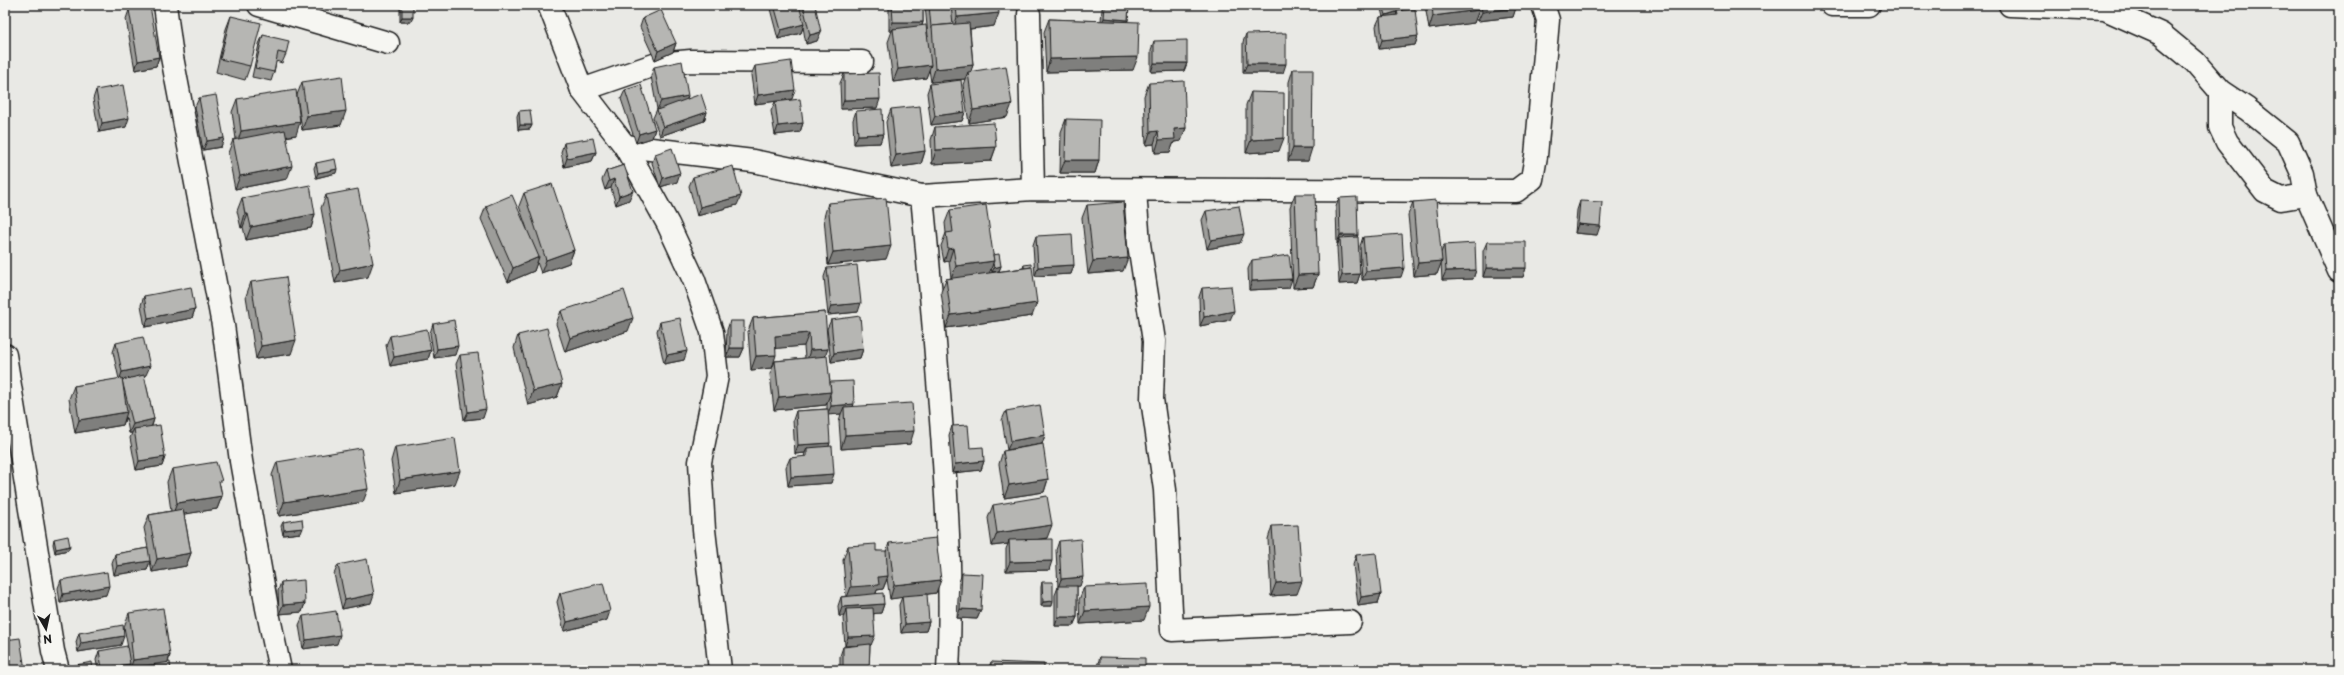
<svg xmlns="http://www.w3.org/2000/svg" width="2344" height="675" font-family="'Playpen Sans',sans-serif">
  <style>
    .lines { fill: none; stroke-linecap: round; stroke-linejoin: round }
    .minor-casing { stroke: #1c1c1c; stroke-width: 25 }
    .minor { stroke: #f6f6f2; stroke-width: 22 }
    .wall { fill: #9d9d9a; stroke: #1c1c1c }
    .shaded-wall { fill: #7f7f7d; stroke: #1c1c1c }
    .building { fill: #b6b6b3; stroke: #1c1c1c }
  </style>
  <rect width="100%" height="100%" fill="#e9e9e5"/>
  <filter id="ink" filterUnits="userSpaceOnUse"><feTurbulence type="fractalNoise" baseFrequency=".025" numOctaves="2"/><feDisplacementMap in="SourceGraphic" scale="8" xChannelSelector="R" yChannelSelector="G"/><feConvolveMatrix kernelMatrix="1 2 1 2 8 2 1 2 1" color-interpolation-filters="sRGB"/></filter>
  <g filter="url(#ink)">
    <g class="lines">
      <defs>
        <g id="minor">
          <path d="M165 5 172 57 223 325 241 461 267 608 280 670"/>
          <path d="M259 5 388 43"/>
          <path d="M549 5 582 90 625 146 668 224 694 280 712 332 717 376 700 462 704 530 720 670"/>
          <path d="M1832 5H1869"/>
          <path d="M2010 5 2105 9 2161 34 2195 62 2220 91 2247 109 2288 142 2302 173 2306 195 2339 271"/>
          <path d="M1029 14 1033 189"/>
          <path d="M582 90 657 64 691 61 862 62"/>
          <path d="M2220 91V127L2227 142 2265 191 2281 199 2306 195"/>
          <path d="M625 146 753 161 922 196 1033 189 1516 191 1532 179 1536 156 1548 20 1543 5"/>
          <path d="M1135 191 1139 244 1154 341 1152 399 1165 490 1172 630 1350 622"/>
          <path d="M922 196C930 280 937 363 943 447 948 521 952 595 948 670"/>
          <path d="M5 355 53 651 58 670"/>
        </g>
      </defs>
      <!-- minor casing -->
      <use href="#minor" class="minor-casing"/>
      <!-- minor -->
      <use href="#minor" class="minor"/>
    </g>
    <!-- wall -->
    <g class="wall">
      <path d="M132 5H147L159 57 156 66 135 70 126 19 129 10 132 9Z"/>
      <path d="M400 5H413L411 22H400Z"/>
      <path d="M769 5H815L817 41 806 44 803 27 801 33 778 39Z"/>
      <path d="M889 5H923V22L922 26 928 37 925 5H998L994 26 970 29 973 65 970 72 1007 117 969 123 963 85 965 79 931 82 929 69 926 78 893 82 888 42 892 31H889Z"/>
      <path d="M1103 5H1129L1128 20 1127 22 1133 70 1046 72 1044 32 1049 19 1101 21 1102 9Z"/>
      <path d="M1382 5H1401L1402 10 1418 36 1415 45 1379 49 1376 26 1380 17H1383L1381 9Z"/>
      <path d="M1425 5H1516L1513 17 1478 21 1477 14 1474 23 1429 29Z"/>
      <path d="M231 16 250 66 245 80 216 72 226 29Z"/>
      <path d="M643 18 676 43 673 52 655 60 640 27Z"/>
      <path d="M1246 34 1283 73H1243V42Z"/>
      <path d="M263 35 286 54 282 63 276 61 274 72 271 81 252 77 259 44Z"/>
      <path d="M1154 41 1187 63 1184 71 1151 72V50Z"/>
      <path d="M755 66 792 99 755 104 751 75Z"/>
      <path d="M654 67 687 99 707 112 704 121 660 136 653 118 657 109 651 76Z"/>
      <path d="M1293 69 1308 161H1288L1289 82Z"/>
      <path d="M844 74 877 108 841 109 840 83Z"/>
      <path d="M302 82 341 125 302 130 297 95Z"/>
      <path d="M1149 83 1186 128 1181 141 1174 142 1170 152 1155 153 1154 144 1146 145 1144 96Z"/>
      <path d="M930 84 965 112 962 121 931 125 927 93Z"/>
      <path d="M96 90 126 127 99 132 93 99Z"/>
      <path d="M625 90 655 129 652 138 636 143 621 99Z"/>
      <path d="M1251 92 1279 151 1246 153V105Z"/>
      <path d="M199 98 224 138 221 147 203 150 195 107Z"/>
      <path d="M237 99 296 135 286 137 287 179 235 189 228 153 233 140 236 139 232 112Z"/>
      <path d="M775 102 803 123 800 132 775 135 771 111Z"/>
      <path d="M891 109 925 151 921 164 891 168 886 122Z"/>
      <path d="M519 111 532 125 530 129 518 130 517 116Z"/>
      <path d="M856 111 883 134 880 143 854 144 853 120Z"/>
      <path d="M1066 119 1099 160 1095 173H1060L1061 132Z"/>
      <path d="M935 127 996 147 991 161 932 164 931 140Z"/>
      <path d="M564 143 596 152 592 161 564 167 561 152Z"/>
      <path d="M655 154 677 182 660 187 652 163Z"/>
      <path d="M316 163 336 173 316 178 314 168Z"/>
      <path d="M624 165 629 200 616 205 611 188 605 190 602 180 606 171Z"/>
      <path d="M693 177 737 205 697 216 689 186Z"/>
      <path d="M524 193 574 250 569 263 541 273 537 262 534 271 508 282 481 219 486 206 527 229 519 206Z"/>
      <path d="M1295 194 1318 274 1313 287 1293 288 1290 207Z"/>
      <path d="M326 195 368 277 335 283 321 208Z"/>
      <path d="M242 198 315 214 311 228 246 240 243 227 241 228 237 211Z"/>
      <path d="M1339 198 1357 237 1360 274 1357 283 1339 284 1337 247 1338 244H1337L1336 207Z"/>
      <path d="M1580 201 1597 235 1575 233 1577 210Z"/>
      <path d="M1413 202 1441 253 1444 245 1476 270 1473 279 1442 280 1441 262 1437 274 1414 276 1408 215Z"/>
      <path d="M828 203 886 259 828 265 824 217Z"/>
      <path d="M1087 205 1123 271 1088 274 1082 218Z"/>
      <path d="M950 210 993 255 1001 266 999 271 992 272 991 268 989 273 1023 268 1024 265 1032 316 946 328 941 292 946 279 951 278 949 261 944 262 941 246 946 233 945 223Z"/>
      <path d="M1206 211 1240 243 1207 249 1202 220Z"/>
      <path d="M1036 236 1074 265 1071 274 1035 276 1033 245Z"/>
      <path d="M1363 237 1401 277 1362 280 1360 246Z"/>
      <path d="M1487 242 1526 268 1523 277H1483V251Z"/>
      <path d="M1252 260 1289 288 1249 290 1248 269Z"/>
      <path d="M827 268 858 312 828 315 824 277Z"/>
      <path d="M251 282 291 354 256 359 246 296Z"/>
      <path d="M1202 288 1230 320 1200 326 1199 297Z"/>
      <path d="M144 296 195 309 192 318 145 327 141 305Z"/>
      <path d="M561 311 628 331 565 352 556 324Z"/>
      <path d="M825 312V356L830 382 853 407 910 444 841 449 839 421 841 414H828L829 446 831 483 788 486 786 467 790 458 804 457 805 453 795 454 793 420 796 411 827 409V403L826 405 774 410 770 374 775 361 805 358 804 346 776 348 772 368 751 370 748 331 753 318Z"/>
      <path d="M831 320 863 349 860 358 831 362 827 329Z"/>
      <path d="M730 321 744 348 740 357H726L727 330Z"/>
      <path d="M660 322 684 360 664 364 657 331Z"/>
      <path d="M433 324 455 355 434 358 430 333Z"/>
      <path d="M518 335 562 384 557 397 528 405 514 348Z"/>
      <path d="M390 336 431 350 428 359 390 366 386 345Z"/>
      <path d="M116 343 146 375 144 376 154 419 152 426 165 457 162 466 136 470 130 438 132 433H129L126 417 123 425 75 433 69 399 74 386 119 379 113 352Z"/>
      <path d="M460 355 483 418 464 420 456 364Z"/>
      <path d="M1006 411 1045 435 1042 444 1007 450 1002 420Z"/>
      <path d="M952 426 970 448 984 461 981 470 952 473 949 435Z"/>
      <path d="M395 447 455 484 396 493 391 461Z"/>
      <path d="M1003 451 1048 479 1044 492 1004 498 999 464Z"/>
      <path d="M277 462 363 502 279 516 272 475Z"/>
      <path d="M172 469 220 485 222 496 217 509 184 514 191 553 186 566 152 572 150 561 147 570 114 575 112 563 115 554 148 548 144 528 149 515 171 511 167 482Z"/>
      <path d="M993 505 1047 538 1035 540 1049 570 1006 571V549L1008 544 992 546 988 518Z"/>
      <path d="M283 522 301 533 283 535 281 526Z"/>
      <path d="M1272 526 1297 594 1271 596 1268 539Z"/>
      <path d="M54 539 68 550 55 553 53 544Z"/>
      <path d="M1059 541 1080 586H1077V617L1073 626H1055V595L1058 587 1056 550Z"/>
      <path d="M889 543 936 593 921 595 929 622 926 631 901 633 899 605 902 597 890 599 887 579 883 589 877 590 876 594 884 604 881 613H874L871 645H870L869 670H840V656L843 647 858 646H845L843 618 844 616H839L838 606 841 597 846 596 843 560 848 546 876 551 886 552Z"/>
      <path d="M1356 555 1381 594 1378 603 1358 606 1353 564Z"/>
      <path d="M338 565 371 603 342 609 334 574Z"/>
      <path d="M962 573 981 610 977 619 957 618 959 582Z"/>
      <path d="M61 580 106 595 60 603 58 588Z"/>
      <path d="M281 582 305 603 302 612 279 614 278 591Z"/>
      <path d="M1042 582 1052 606H1041V587Z"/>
      <path d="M1084 587 1144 620 1080 624 1079 600Z"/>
      <path d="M560 593 607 620 564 631 557 602Z"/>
      <path d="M129 613 170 655 168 663 171 670H98L96 660 99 651 128 648 124 627Z"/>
      <path d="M303 616 337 644 303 649 299 625Z"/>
      <path d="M79 633 121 645 78 652 76 642Z"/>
      <path d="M1100 657 1145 670H1097V666Z"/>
      <path d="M991 662 1044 670H988Z"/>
    </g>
    <!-- shaded-wall -->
    <g class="shaded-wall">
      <path d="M1516 8 1513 17 1478 21 1482 12Z"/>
      <path d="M1479 10 1474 23 1429 29 1433 16Z"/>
      <path d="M1397 12 1396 16 1384 20 1386 15Z"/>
      <path d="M999 13 994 26 953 31 957 17Z"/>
      <path d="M402 17H413L411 22H400Z"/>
      <path d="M1104 18 1128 20 1124 29 1100 27Z"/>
      <path d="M893 22H923L920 31 893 29 892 31H889Z"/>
      <path d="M804 24 801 33 778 39 781 30Z"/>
      <path d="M821 32 817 41 806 44 810 35Z"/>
      <path d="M1418 36 1415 45 1379 49 1382 40Z"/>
      <path d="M676 43 673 52 655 60 658 51Z"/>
      <path d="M159 57 156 66 135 70 138 61Z"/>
      <path d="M1138 57 1133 70 1046 72 1050 59Z"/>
      <path d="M1154 63H1187L1184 71 1151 72Z"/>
      <path d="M1247 64H1286L1283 73H1243Z"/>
      <path d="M931 65 926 78 893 82 898 69Z"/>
      <path d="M973 65 969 77 968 72 965 79 931 82 935 69Z"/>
      <path d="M795 90 792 99 755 104 758 95Z"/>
      <path d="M688 96 685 105 657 110 661 101Z"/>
      <path d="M880 99 877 108 841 109 844 100Z"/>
      <path d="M1012 104 1007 117 969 123 973 110Z"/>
      <path d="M346 111 341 125 302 130 307 116Z"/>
      <path d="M707 112 704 121 660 136 663 127Z"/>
      <path d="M965 112 962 121 931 125 935 116Z"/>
      <path d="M129 118 126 127 99 132 102 123Z"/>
      <path d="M300 122 296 135 237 144 241 131Z"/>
      <path d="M803 123 800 132 775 135 778 126Z"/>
      <path d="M520 125H532L530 129 518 130Z"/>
      <path d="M1186 128 1181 141 1174 142 1170 152 1155 153 1159 140 1174 129Z"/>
      <path d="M655 129 652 138 636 143 639 134Z"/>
      <path d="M1158 131 1154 144 1146 145 1150 132Z"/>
      <path d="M883 134 880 143 854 144 858 135Z"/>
      <path d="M224 138 221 147 203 150 207 141Z"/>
      <path d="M1284 138 1279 151 1246 153 1251 140Z"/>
      <path d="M996 147 991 161 932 164 936 150Z"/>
      <path d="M1293 148H1312L1308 161H1288Z"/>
      <path d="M925 151 921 164 891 168 896 155Z"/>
      <path d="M596 152 592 161 564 167 567 158Z"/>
      <path d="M1065 160H1099L1095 173H1060Z"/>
      <path d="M292 166 287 179 235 189 240 176Z"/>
      <path d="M337 169 336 173 316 178 318 173Z"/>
      <path d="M680 173 677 182 660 187 663 178Z"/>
      <path d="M614 179 611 188 605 190 609 181Z"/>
      <path d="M633 191 629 200 616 205 619 196Z"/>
      <path d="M741 196 737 205 697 216 700 207Z"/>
      <path d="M245 214H248L243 227 241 228Z"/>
      <path d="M315 214 311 228 246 240 251 227Z"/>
      <path d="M1578 224 1600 226 1597 235 1575 233Z"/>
      <path d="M1244 234 1240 243 1207 249 1211 240Z"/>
      <path d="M1340 235H1358L1355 244 1340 238 1338 244H1337Z"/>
      <path d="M891 246 886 259 828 265 833 252Z"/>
      <path d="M953 248 949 261 944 262 948 249Z"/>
      <path d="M574 250 569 263 541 273 546 260Z"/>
      <path d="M539 257 534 271 508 282 513 268Z"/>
      <path d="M1128 258 1123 271 1088 274 1093 261Z"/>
      <path d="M994 261 989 274 951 279 956 266Z"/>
      <path d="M1442 261 1437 274 1414 276 1418 263Z"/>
      <path d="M373 263 368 277 335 283 340 270Z"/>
      <path d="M1074 265 1071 274 1035 276 1038 267Z"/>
      <path d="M1001 266 999 271 992 272 994 268Z"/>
      <path d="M1404 268 1401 277 1362 280 1366 271Z"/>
      <path d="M1486 268H1526L1523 277H1483Z"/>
      <path d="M1476 270 1473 279 1442 280 1446 271Z"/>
      <path d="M1318 274 1313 287 1293 288 1298 275Z"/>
      <path d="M1360 274 1357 283 1339 284 1342 275Z"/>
      <path d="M1292 279 1289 288 1249 290 1252 281Z"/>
      <path d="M861 303 858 312 828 315 831 306Z"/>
      <path d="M1037 303 1032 316 946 328 951 315Z"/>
      <path d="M195 309 192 318 145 327 148 318Z"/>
      <path d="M1234 311 1230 320 1200 326 1204 317Z"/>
      <path d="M633 318 628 331 565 352 570 338Z"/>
      <path d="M809 333 804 346 770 349 775 336Z"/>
      <path d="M296 340 291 354 256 359 261 346Z"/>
      <path d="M458 346 455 355 434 358 437 349Z"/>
      <path d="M730 348H744L740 357H726Z"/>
      <path d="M828 349 823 362 806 364 810 350Z"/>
      <path d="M863 349 860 358 831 362 834 353Z"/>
      <path d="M431 350 428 359 390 366 394 357Z"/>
      <path d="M687 351 684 360 664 364 667 355Z"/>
      <path d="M776 355 772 368 751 370 756 356Z"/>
      <path d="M150 366 146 375 119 381 122 372Z"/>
      <path d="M562 384 557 397 528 405 533 391Z"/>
      <path d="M831 392 826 405 774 410 779 397Z"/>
      <path d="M854 404 851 413 844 407 841 414 827 415 831 406Z"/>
      <path d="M486 409 483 418 464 420 468 412Z"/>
      <path d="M127 412 123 425 75 433 79 420Z"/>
      <path d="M154 419 151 428 134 429 132 433H129L133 424Z"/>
      <path d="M914 431 910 444 841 449 845 435Z"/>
      <path d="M1045 435 1042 444 1007 450 1011 441Z"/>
      <path d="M830 443 827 452 807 448 805 453 795 454 798 445Z"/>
      <path d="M165 457 162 466 136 470 139 461Z"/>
      <path d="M984 461 981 470 952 473 955 464Z"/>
      <path d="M460 471 455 484 396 493 400 480Z"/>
      <path d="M834 474 831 483 788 486 791 477Z"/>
      <path d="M1048 479 1044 492 1004 498 1009 485Z"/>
      <path d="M368 489 363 502 279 516 284 502Z"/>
      <path d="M222 496 217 509 172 516 177 503Z"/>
      <path d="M1052 525 1047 538 1009 544V540L1008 544 992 546 997 533Z"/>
      <path d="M303 528 301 533 283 535 284 530Z"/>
      <path d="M70 546 68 550 55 553 56 549Z"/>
      <path d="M191 553 186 566 152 572 157 559Z"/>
      <path d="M150 561 147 570 114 575 117 566Z"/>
      <path d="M1052 561 1049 570 1006 571 1010 562Z"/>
      <path d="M888 576 883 589 877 590 874 598 846 600 851 587 878 577Z"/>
      <path d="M1083 577 1080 586 1058 588 1061 579Z"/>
      <path d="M941 580 936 593 890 599 894 585Z"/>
      <path d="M1302 581 1297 594 1271 596 1276 583Z"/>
      <path d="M109 586 106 595 60 603 63 594Z"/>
      <path d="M374 594 371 603 342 609 345 600Z"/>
      <path d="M1381 594 1378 603 1358 606 1361 597Z"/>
      <path d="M1053 601 1052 606H1041L1043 602Z"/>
      <path d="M305 603 302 612 279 614 283 605Z"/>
      <path d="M884 604 881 613 847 616 846 609 844 616H839L842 607Z"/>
      <path d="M1149 607 1144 620 1080 624 1085 611Z"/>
      <path d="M960 609 981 610 977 619 957 618Z"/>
      <path d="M610 611 607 620 564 631 567 622Z"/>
      <path d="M1058 617H1077L1073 626H1055Z"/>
      <path d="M929 622 926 631 901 633 905 624Z"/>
      <path d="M340 635 337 644 303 649 306 640Z"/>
      <path d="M124 636 121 645 78 652 81 643Z"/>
      <path d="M875 636 871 645 845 646 848 637Z"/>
      <path d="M170 655 166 668H132V670H130L133 660Z"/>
      <path d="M130 664 128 670H101L102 668Z"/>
    </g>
    <!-- building -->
    <g class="building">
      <path d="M134 5H147V6L134 8Z"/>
      <rect x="402" y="5" width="11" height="12"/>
      <path d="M774 5H799L804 24 781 30Z"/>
      <path d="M803 5H815L821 32 810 35Z"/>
      <path d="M892 5H923V22H893Z"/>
      <path d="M929 5H951L953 24 932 26V27H931Z"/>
      <path d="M956 5H998L999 13 957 17Z"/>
      <path d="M1105 5H1129L1128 20 1104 18Z"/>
      <path d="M1383 5H1401L1402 10 1386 15Z"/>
      <path d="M1432 5H1478L1479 10 1433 16Z"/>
      <path d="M1481 5H1516V8L1482 12Z"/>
      <path d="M150 6 159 57 138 61 129 10Z"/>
      <path d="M1415 9 1418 36 1382 40 1380 17 1398 15 1397 11Z"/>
      <path d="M661 10 676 43 658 51 643 18Z"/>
      <path d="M231 16 261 23 250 66 220 59Z"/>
      <path d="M1049 19 1139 22 1138 57 1050 59Z"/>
      <path d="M969 23 973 65 935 69 932 26Z"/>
      <path d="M926 25 931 65 898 69 893 29Z"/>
      <path d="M1286 33V64H1247L1246 34Z"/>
      <path d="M263 35 289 41 286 54 278 52 274 72 255 68Z"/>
      <path d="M1187 40V63H1154V41Z"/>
      <path d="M682 61 688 96 661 101 654 67Z"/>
      <path d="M791 61 795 90 758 95 755 66Z"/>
      <path d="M1006 66 1012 104 973 110 968 72Z"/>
      <path d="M1293 69H1313L1312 148H1293Z"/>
      <path d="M879 73 880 99 844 100V74Z"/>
      <path d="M342 76 346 111 307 116 302 82Z"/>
      <path d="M961 80 965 112 935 116 930 84Z"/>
      <path d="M1184 81 1186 128 1174 129 1175 139 1159 140 1158 131 1150 132 1149 83Z"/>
      <path d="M123 85 129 118 102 123 96 90Z"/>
      <path d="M641 85 655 129 639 134 625 90Z"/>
      <path d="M296 90 300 122 241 131 237 99Z"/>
      <path d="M1251 92 1284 93V138L1251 140Z"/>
      <path d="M701 94 707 112 663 127 657 110Z"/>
      <path d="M216 95 224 138 207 141 199 98Z"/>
      <path d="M800 99 803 123 778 126 775 102Z"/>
      <path d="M920 106 925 151 896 155 891 109Z"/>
      <path d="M882 109 883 134 858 135 856 111Z"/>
      <path d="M530 110 532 125H520L519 111Z"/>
      <path d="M1066 119 1100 120 1099 160H1065Z"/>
      <path d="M994 123 996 147 936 150 935 127Z"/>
      <path d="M285 130 292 166 240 176 233 140Z"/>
      <path d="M593 138 596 152 567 158 564 143Z"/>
      <path d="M672 148 680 173 663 178 655 154Z"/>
      <path d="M335 159 337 169 318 173 316 163Z"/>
      <path d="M624 165 633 191 619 196 614 179 609 181 606 171Z"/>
      <path d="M733 166 741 196 700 207 693 177Z"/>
      <path d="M552 184 574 250 546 260 524 193Z"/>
      <path d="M310 185 315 214 251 227 248 214H245L242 198Z"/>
      <path d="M358 189 373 263 340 270 326 195Z"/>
      <path d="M1295 194H1315L1318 274 1298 275Z"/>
      <path d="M512 195 539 257 513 268 486 206Z"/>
      <path d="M1357 197 1358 235H1340L1339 198Z"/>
      <path d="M886 198 891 246 833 252 828 203Z"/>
      <path d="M1436 200 1442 261 1418 263 1413 202Z"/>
      <path d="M1580 201 1602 202 1600 226 1578 224Z"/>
      <path d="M1123 202 1128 258 1093 261 1087 205Z"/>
      <path d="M986 205 994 261 956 266 953 248 948 249 946 233 953 232 950 210Z"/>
      <path d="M1239 206 1244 234 1211 240 1206 211Z"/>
      <path d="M1072 234 1074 265 1038 267 1036 236Z"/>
      <path d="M1402 234 1404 268 1366 271 1363 237Z"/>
      <path d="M1358 237 1360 274 1342 275 1340 238Z"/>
      <path d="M1487 242H1526V268H1486Z"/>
      <path d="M1475 243 1476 270 1446 271 1444 245Z"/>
      <path d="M999 254 1001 266 994 268 993 263 994 261 993 255Z"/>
      <path d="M1289 255 1292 279 1252 281V260Z"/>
      <path d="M1031 264V267L1024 268V265Z"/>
      <path d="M857 265 861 303 831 306 827 268Z"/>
      <path d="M1032 267 1037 303 951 315 946 279Z"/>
      <path d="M286 277 296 340 261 346 251 282Z"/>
      <path d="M1231 286 1234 311 1204 317 1202 288Z"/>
      <path d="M191 287 195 309 148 318 144 296Z"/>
      <path d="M624 290 633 318 570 338 561 311Z"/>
      <path d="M825 312 828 349 810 350 809 333 775 336 776 355 756 356 753 318Z"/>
      <path d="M860 316 863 349 834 353 831 320Z"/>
      <path d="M680 318 687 351 667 355 660 322Z"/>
      <path d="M454 320 458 346 437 349 433 324Z"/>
      <rect x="730" y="321" width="14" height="27"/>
      <path d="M547 328 562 384 533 391 518 335Z"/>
      <path d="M427 329 431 350 394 357 390 336Z"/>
      <path d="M143 337 150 366 122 372 116 343Z"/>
      <path d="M478 353 486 409 468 412 460 355Z"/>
      <path d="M827 356 831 392 779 397 775 361Z"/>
      <path d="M144 375 154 419 133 424 122 380Z"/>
      <path d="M122 378 127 412 79 420 74 386Z"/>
      <path d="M853 381 854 404 831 406 830 394 831 392 830 382Z"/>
      <path d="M912 403 914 431 845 435 844 407Z"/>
      <path d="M1040 405 1045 435 1011 441 1006 411Z"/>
      <path d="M828 409 830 443 798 445 796 411Z"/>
      <path d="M160 425 165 457 139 461 134 429Z"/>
      <path d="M968 425 970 448 983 447 984 461 955 464 952 426Z"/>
      <path d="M455 438 460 471 400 480 395 447Z"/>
      <path d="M1043 444 1048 479 1009 485 1003 451Z"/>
      <path d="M832 446 834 474 791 477 790 458 807 456V448Z"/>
      <path d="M361 448 368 489 284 502 277 462Z"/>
      <path d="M216 462 222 481H219L222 496 177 503 172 469Z"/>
      <path d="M1047 496 1052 525 997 533 993 505Z"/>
      <path d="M183 509 191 553 157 559 149 515Z"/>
      <path d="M302 519 303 528 284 530 283 522Z"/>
      <path d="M1298 525 1302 581 1276 583 1272 526Z"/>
      <path d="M68 536 70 546 56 549 54 539Z"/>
      <path d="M936 538 941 580 894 585 889 543Z"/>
      <path d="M1052 539V561L1010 562 1009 540Z"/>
      <path d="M1081 539 1083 577 1061 579 1059 541Z"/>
      <path d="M876 544V551H886L888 576 878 577 879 585 851 587 848 546Z"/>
      <path d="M148 548 150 561 117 566 115 554Z"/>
      <path d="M1376 553 1381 594 1361 597 1356 555Z"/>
      <path d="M367 559 374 594 345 600 338 565Z"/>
      <path d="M107 572 109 586 63 594 61 580Z"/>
      <path d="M962 573 983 574 981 610 960 609Z"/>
      <path d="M304 580 305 603 283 605 281 582Z"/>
      <path d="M1042 582H1053V601L1043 602Z"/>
      <path d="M603 583 610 611 567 622 560 593Z"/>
      <path d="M1148 584 1149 607 1085 611 1084 587Z"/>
      <rect x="1058" y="586" width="19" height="31"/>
      <path d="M883 593 884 604 842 607 841 597Z"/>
      <path d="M927 594 929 622 905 624 902 596Z"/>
      <path d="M163 608 170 655 133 660 131 642H133L129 613Z"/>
      <path d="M873 608 875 636 848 637 846 609Z"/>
      <path d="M336 611 340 635 306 640 303 616Z"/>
      <path d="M123 625 124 636 81 643 79 633Z"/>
      <path d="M20 638 25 670H5V640Z"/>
      <path d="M870 644 869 670H843V647Z"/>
      <path d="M127 646 130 664 102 668 99 651Z"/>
      <path d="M1100 657 1145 658V670H1100Z"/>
      <path d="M92 662 93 670H72L71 666Z"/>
      <path d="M170 662 171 670H133L132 668Z"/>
      <path d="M991 662 1044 664V670H991Z"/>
      <path d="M671 666 701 668 700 670H670Z"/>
    </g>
  </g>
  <!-- margin -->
  <rect width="2344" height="675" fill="none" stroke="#f6f6f2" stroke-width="20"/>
  <rect x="10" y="10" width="2324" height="655" fill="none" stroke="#1c1c1c" stroke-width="1.5" filter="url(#ink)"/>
  <!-- north arrow -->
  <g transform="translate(46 629) rotate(171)" stroke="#f6f6f2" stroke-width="3" paint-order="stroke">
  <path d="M0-3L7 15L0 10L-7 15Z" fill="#1c1c1c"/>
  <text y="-6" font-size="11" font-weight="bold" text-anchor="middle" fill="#1c1c1c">N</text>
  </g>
</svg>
